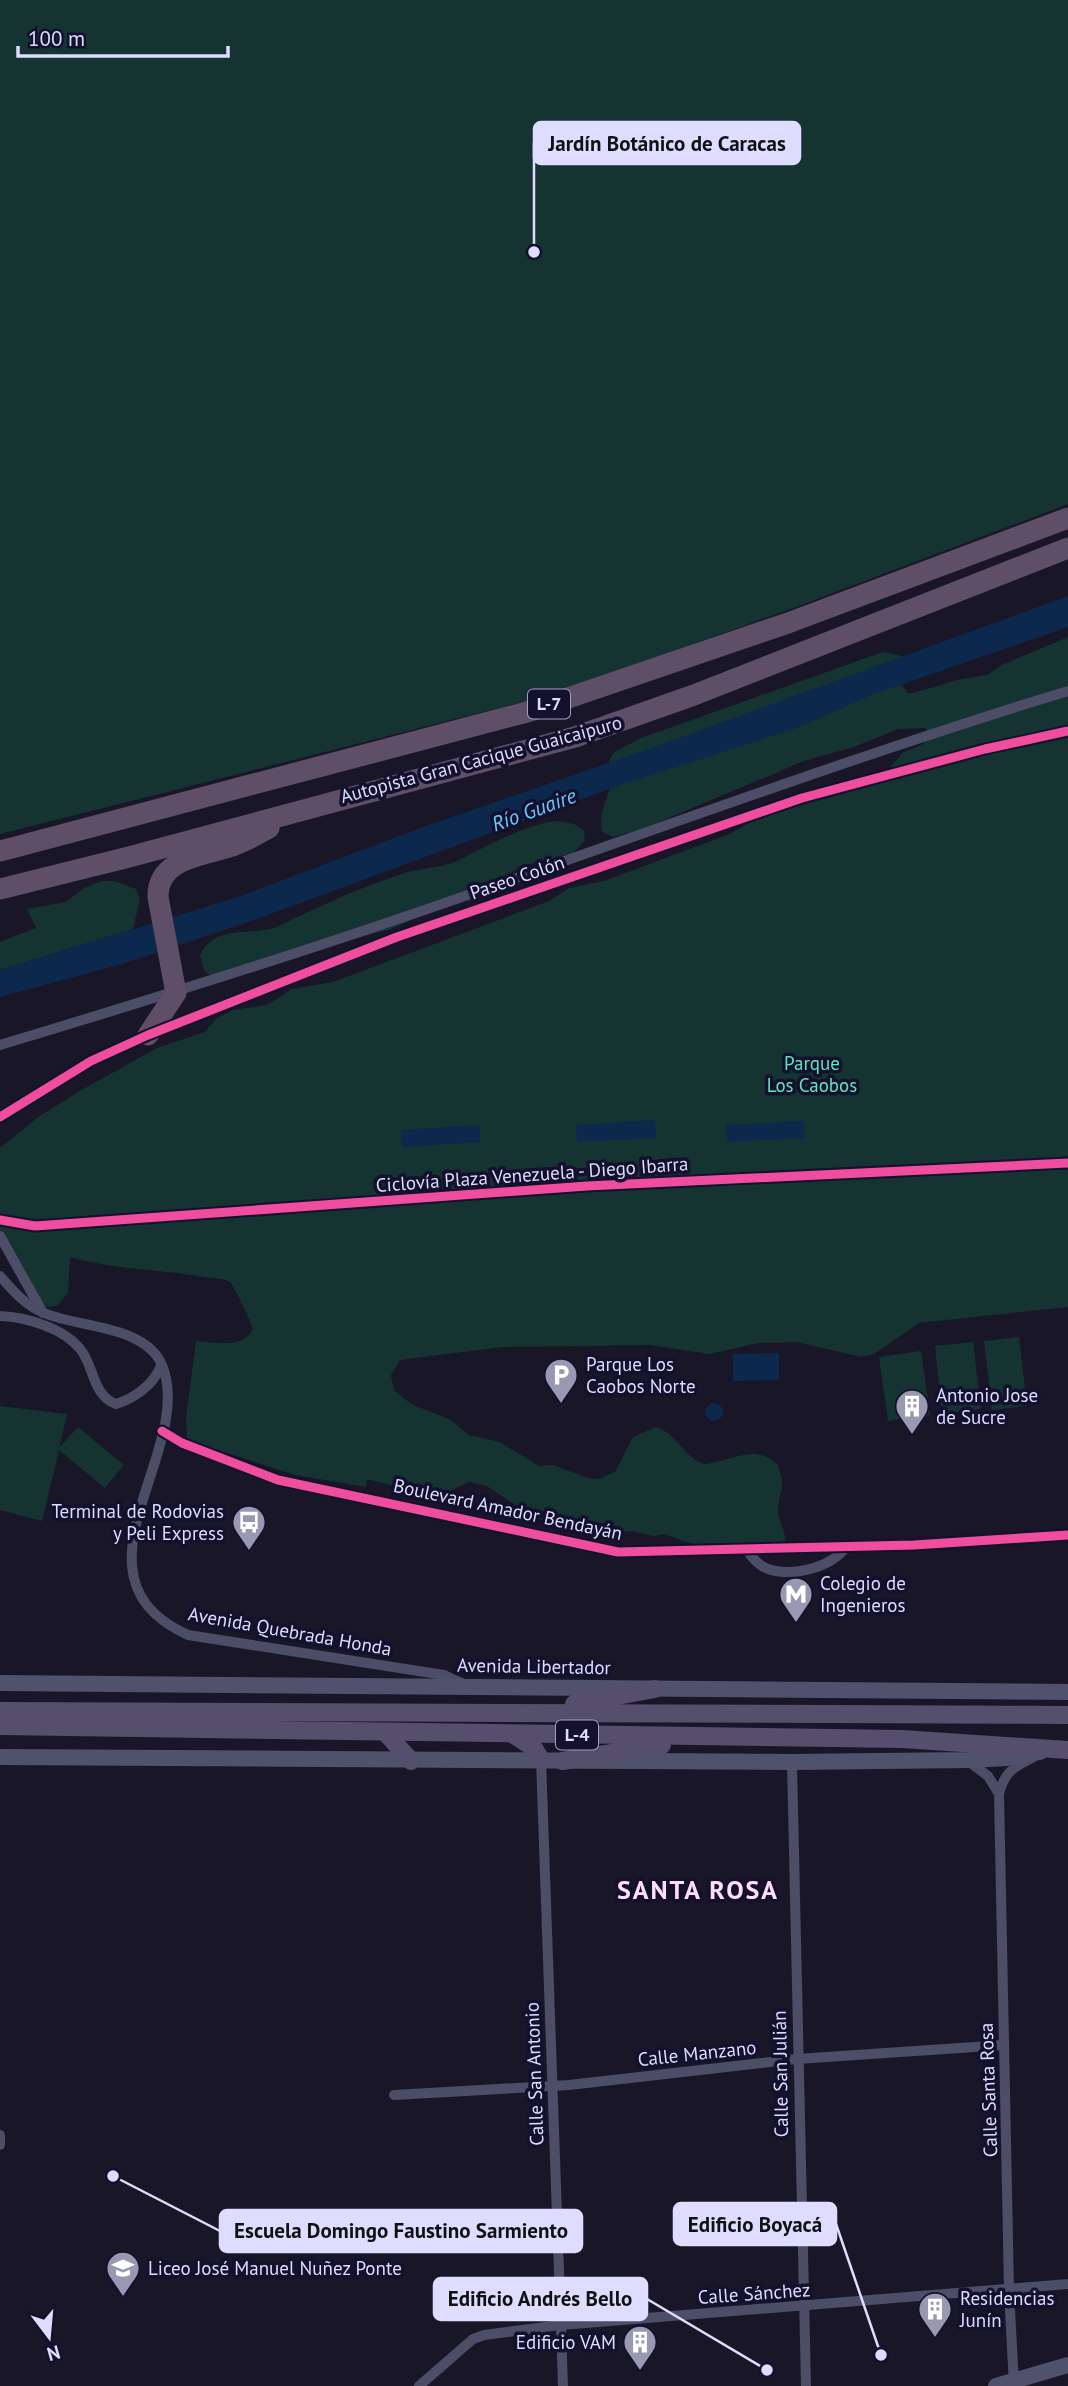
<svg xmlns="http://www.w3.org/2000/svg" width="1068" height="2386" font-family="'PT Sans',sans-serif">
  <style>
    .green { fill: #143331 }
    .water { fill: #0c294d }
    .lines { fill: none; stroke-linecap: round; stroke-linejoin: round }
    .street { stroke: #4c4d67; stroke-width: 10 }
    .secondary { stroke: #50526d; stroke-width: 16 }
    .primary { stroke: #554e6c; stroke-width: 18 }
    .highway { stroke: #5f4e68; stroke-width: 21 }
    .cycleway-casing { stroke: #13112d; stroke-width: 13 }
    .cycleway { stroke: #ef4d9e; stroke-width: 9 }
    .labels { text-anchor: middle; stroke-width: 7; stroke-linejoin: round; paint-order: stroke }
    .shield { fill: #13112d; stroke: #a1a0c0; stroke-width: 2 }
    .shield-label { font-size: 18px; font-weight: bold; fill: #deddff }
    .street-label { font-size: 19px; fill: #deddff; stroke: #13112d }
    .park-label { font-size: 19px; fill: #62e5b9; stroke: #13112d }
    .poi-label { font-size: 19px; fill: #deddff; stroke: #13112d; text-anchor: start }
    .water-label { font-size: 21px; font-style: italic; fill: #6bc7ff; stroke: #13112d }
    .district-label { font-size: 26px; font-weight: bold; letter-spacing: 2px; fill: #ffdff6; stroke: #13112d }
    .leader { fill: none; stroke: #deddff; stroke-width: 2.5 }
    .callout-dot { fill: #deddff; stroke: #13112d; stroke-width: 2.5 }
    .callout { fill: #deddff; stroke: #deddff; stroke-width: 2.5 }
    .callout-label { font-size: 21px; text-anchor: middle; font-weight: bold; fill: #111 }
  </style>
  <rect width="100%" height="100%" fill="#191727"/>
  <!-- green -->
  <g class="green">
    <path d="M0 0H1068V504L796 607 555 694 0 834Z"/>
    <path d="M1068 637V1307L919 1323 874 1354 861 1357 797 1342 759 1343 709 1354 650 1345 503 1347 400 1360 391 1375 394 1390 411 1404 451 1420 469 1435 500 1442 539 1466 553 1465 588 1478 599 1479 615 1472 633 1437 656 1427C678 1434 683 1457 704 1464 732 1462 754 1442 778 1465 786 1491 780 1486 778 1508 777 1523 791 1536 783 1551L767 1554 704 1548 664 1534 654 1536 631 1531 601 1535 533 1517 487 1486 469 1482 437 1497 367 1479 366 1487 295 1475 187 1440 186 1417 196 1341C214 1342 243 1350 253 1329 252 1324 233 1284 230 1282 224 1278 211 1278 204 1277 160 1269 113 1270 70 1257L68 1293 58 1305 47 1307 42 1304 23 1266 0 1246V1148L38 1117 80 1091 157 1048 205 1032 216 1019 233 1010 267 1005 292 989 333 982 549 901 569 888 604 881 730 834 757 818 861 788 887 771 902 753 923 744 931 736 925 728 898 729 854 747 804 761 645 828 613 837 602 832C596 803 620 790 609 761L613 753 641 738 883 652 902 656 900 682 908 693H913L957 680 987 675 1002 665Z"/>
    <path d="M556 821 574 824 584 830 585 841 573 853 529 864 391 929 212 977 204 970 200 955C218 921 253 939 281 925 322 905 361 887 405 873 421 868 442 868 457 861 488 846 521 826 556 821Z"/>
    <path d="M102 881H115L136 889 140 899 133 929 0 970V942L36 928 27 909 66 902 84 888Z"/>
    <path d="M1019 1337 1027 1406 992 1410 984 1341Z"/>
    <path d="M973 1342 981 1409 942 1414 935 1346Z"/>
    <path d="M921 1351 930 1415 888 1421 879 1357Z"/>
    <path d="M0 1406 67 1414 59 1448 78 1427 124 1465 105 1488 59 1450 42 1521 0 1510Z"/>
  </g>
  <!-- water -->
  <g class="water">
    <path d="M1068 596V627L871 695 795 729 623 784 254 920 122 964 0 997V970L241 896 423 827 646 750Z"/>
    <path d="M655 1120 656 1138 577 1142 576 1125Z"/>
    <path d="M804 1121 805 1138 727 1142 726 1125Z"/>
    <path d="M480 1125V1142L402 1147 401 1130Z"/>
    <path d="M779 1353V1380L733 1381V1354Z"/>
    <circle cx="714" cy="1412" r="9"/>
  </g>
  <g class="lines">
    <!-- street -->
    <g class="street">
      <path d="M0 1045C136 1004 270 963 404 917 626 841 844 759 1068 691"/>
      <path d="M0 1117 91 1061 148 1035 397 937 802 798 985 749 1068 731"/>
      <path d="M0 1236 43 1313"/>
      <path d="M0 1276C13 1291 25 1305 44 1313 79 1328 145 1325 162 1365 197 1450 59 1577 188 1635L444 1675 464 1684"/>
      <path d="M0 1316C26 1317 64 1328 81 1350 94 1367 93 1396 116 1404 135 1398 153 1385 161 1366"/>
      <path d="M162 1431 182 1443 278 1480 618 1552 914 1545 1068 1535"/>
      <path d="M747 1550C751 1556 755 1562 762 1566 785 1580 832 1568 846 1547"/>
      <path d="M541 1760 563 2386"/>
      <path d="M968 1761 988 1776 999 1794"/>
      <path d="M792 1762 806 2386"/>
      <path d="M394 2095 569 2085 797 2059 1004 2045"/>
      <path d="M0 2135V2145"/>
      <path d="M419 2386 473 2339 484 2335 561 2325 1068 2284"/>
      <path d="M1014 2386 1009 2290 999 1794C1004 1773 1013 1767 1032 1758"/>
    </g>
    <!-- secondary -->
    <g class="secondary">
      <path d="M0 1683 1068 1692"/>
      <path d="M0 1757 792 1762 968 1760 1007 1758 1040 1752"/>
      <path d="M996 2386 1068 2365"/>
    </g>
    <!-- primary -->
    <g class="primary">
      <path d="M574 1704 655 1689"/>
      <path d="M0 1711 1068 1715"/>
      <path d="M0 1726 902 1739 1068 1750"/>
      <path d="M385 1732 411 1761"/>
      <path d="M514 1735 534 1748 541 1760"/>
      <path d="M562 1761 662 1745"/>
    </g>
    <!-- highway -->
    <g class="highway">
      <path d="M0 851 527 712 788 623 1068 518"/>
      <path d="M0 889 129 857 575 737 694 695 1068 548"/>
      <path d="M148 1035 176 993 158 897C157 859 201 856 229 847 243 843 256 835 269 828"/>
    </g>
    <defs>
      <g id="cycleway">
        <path d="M0 1117 91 1061 148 1035 397 937 802 798 985 749 1068 731"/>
        <path d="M0 1220 35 1226 587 1186 1068 1163"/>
        <path d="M162 1431 182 1443 278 1480 618 1552 914 1545 1068 1535"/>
      </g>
    </defs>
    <!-- cycleway casing -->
    <use href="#cycleway" class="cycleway-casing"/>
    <!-- cycleway -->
    <use href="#cycleway" class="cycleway"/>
  </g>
  <!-- icons -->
  <defs>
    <symbol id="parking-pin" viewBox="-11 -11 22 30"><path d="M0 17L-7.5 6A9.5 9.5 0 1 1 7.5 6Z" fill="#9998b3" stroke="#13112d"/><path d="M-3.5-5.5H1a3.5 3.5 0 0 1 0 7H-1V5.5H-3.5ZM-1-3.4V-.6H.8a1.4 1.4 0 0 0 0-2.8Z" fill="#fff"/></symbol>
    <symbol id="building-pin" viewBox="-11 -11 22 30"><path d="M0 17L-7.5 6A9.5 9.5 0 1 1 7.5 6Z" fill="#9998b3" stroke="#13112d"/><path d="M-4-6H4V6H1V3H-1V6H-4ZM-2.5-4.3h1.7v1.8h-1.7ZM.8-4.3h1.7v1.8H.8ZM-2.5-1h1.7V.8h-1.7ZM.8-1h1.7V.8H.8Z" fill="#fff"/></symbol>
    <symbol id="bus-pin" viewBox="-11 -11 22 30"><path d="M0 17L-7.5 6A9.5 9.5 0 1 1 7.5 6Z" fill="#9998b3" stroke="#13112d"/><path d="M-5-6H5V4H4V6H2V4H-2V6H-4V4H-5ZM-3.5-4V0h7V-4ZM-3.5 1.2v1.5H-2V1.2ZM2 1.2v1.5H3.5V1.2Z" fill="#fff"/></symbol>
    <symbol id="metro-pin" viewBox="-11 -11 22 30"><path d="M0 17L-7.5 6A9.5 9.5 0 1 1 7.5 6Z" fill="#9998b3" stroke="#13112d"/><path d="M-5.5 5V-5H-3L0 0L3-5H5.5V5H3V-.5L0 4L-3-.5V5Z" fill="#fff"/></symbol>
    <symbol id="school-pin" viewBox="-11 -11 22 30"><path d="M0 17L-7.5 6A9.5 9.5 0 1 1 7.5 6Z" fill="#9998b3" stroke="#13112d"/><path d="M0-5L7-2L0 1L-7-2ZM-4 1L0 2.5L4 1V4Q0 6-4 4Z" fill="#fff"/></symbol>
  </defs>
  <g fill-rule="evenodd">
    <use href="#parking-pin" x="542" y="1356" width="38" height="52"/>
    <use href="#building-pin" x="893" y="1387" width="38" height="52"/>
    <use href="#bus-pin" x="230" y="1503" width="38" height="52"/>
    <use href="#metro-pin" x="777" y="1575" width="38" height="52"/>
    <use href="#school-pin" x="104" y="2249" width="38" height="52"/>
    <use href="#building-pin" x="916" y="2290" width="38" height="52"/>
    <use href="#building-pin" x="621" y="2323" width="38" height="52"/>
  </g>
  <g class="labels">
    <!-- shield labels -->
    <g class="shield">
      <rect x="528" y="689.5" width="42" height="29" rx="5"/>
      <rect x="556" y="1720.5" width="42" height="29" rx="5"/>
    </g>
    <g class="shield-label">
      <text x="549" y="710">L-7</text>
      <text x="577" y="1741">L-4</text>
    </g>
    <!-- street labels -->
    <g class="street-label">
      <text transform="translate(481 759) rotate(-15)" y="7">Autopista Gran Cacique Guaicaipuro</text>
      <text transform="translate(517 877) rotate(-19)" y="7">Paseo Colón</text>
      <text transform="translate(532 1174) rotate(-4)" y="7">Ciclovía Plaza Venezuela - Diego Ibarra</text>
      <text transform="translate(508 1509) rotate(12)" y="7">Boulevard Amador Bendayán</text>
      <text transform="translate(290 1631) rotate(10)" y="7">Avenida Quebrada Honda</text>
      <text transform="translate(534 1666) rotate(1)" y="7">Avenida Libertador</text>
      <text transform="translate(697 2053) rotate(-6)" y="7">Calle Manzano</text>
      <text transform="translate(534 2074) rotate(-92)" y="7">Calle San Antonio</text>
      <text transform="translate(780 2074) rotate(-91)" y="7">Calle San Julián</text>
      <text transform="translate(988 2090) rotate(-92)" y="7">Calle Santa Rosa</text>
      <text transform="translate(754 2293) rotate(-4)" y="7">Calle Sánchez</text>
    </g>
    <!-- park labels -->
    <g class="park-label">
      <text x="812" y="1070">Parque<tspan x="812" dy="22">Los Caobos</tspan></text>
    </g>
    <!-- poi labels -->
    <g class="poi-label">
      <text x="586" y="1371">Parque Los<tspan x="586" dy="22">Caobos Norte</tspan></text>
      <text x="936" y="1402">Antonio Jose<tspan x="936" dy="22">de Sucre</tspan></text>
      <text x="224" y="1518" text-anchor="end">Terminal de Rodovias<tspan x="224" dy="22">y Peli Express</tspan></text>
      <text x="820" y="1590">Colegio de<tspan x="820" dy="22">Ingenieros</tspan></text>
      <text x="148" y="2275">Liceo José Manuel Nuñez Ponte</text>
      <text x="960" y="2305">Residencias<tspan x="960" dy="22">Junín</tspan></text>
      <text x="616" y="2349" text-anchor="end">Edificio VAM</text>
    </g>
    <!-- water labels -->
    <g class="water-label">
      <text transform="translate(534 810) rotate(-20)" y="7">Río Guaire</text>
    </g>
    <!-- district labels -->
    <g class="district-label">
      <text x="698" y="1899">SANTA ROSA</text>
    </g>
  </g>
  <!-- callouts -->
  <path class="leader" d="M534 252L534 143M881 2355L836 2224M113 2176L220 2231M767 2370L647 2299"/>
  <g class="callout-dot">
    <circle cx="534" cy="252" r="7"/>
    <circle cx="881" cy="2355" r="7"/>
    <circle cx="113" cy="2176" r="7"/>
    <circle cx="767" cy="2370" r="7"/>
  </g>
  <g class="callout">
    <rect x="534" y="122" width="266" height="42" rx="7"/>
    <rect x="674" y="2203" width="162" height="42" rx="7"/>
    <rect x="220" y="2210" width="362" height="42" rx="7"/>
    <rect x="434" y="2278" width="213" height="42" rx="7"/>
  </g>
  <g class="callout-label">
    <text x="667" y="151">Jardín Botánico de Caracas</text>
    <text x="755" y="2232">Edificio Boyacá</text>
    <text x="401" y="2238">Escuela Domingo Faustino Sarmiento</text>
    <text x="540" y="2306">Edificio Andrés Bello</text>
  </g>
  <!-- north arrow -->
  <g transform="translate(49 2337) rotate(164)" stroke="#13112d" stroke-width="5" paint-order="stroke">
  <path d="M0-5L12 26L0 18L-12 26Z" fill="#deddff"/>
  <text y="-10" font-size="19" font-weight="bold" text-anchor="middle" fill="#deddff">N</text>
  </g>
  <!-- scale -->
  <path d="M18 46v10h210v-10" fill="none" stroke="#deddff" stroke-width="3.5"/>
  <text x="28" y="46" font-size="21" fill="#deddff" stroke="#13112d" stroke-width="5" paint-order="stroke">100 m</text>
</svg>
